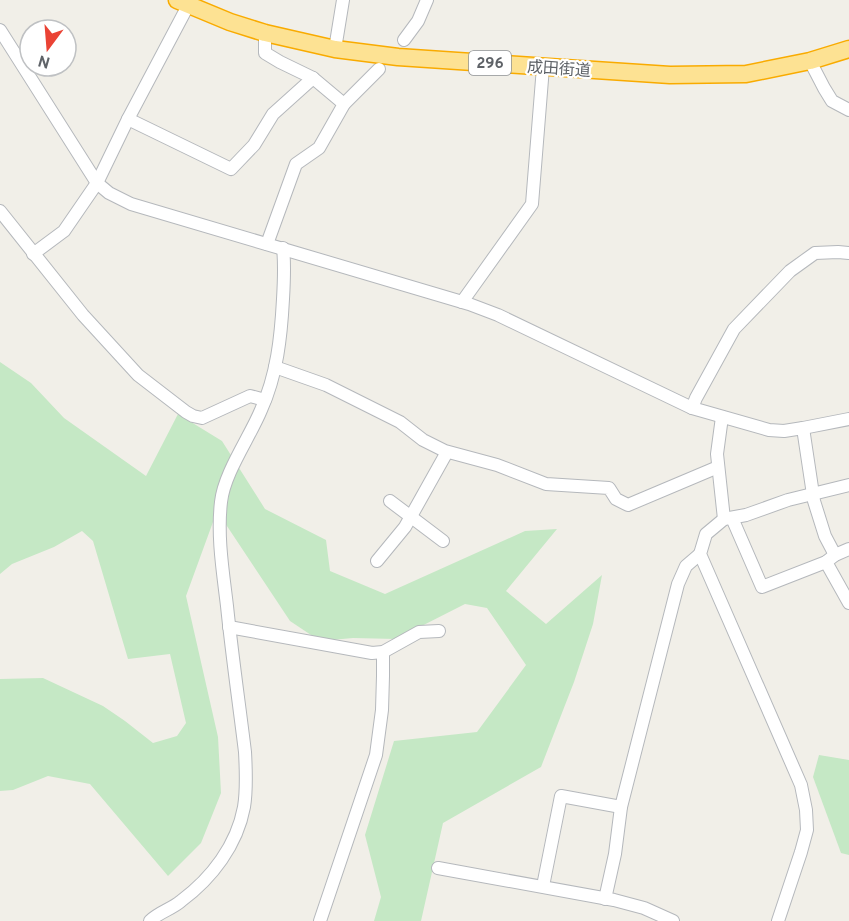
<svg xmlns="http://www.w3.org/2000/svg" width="849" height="921" font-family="Overpass,'Noto Sans JP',sans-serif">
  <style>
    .green { fill: #c5e8c5 }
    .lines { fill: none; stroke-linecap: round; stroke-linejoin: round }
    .minor-casing { stroke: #b5b8bc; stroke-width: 14 }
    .highway-casing { stroke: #f9ab00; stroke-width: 19 }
    .minor { stroke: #fff; stroke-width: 12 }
    .highway { stroke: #fde293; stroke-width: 16 }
    .labels { text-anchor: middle; stroke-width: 4.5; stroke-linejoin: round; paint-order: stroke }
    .shield { fill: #fff; stroke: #8f9295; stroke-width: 1.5 }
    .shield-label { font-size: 15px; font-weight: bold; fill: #5f6368 }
    .street-label { font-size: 16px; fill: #5f6368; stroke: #fff }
  </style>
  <rect width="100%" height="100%" fill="#f1efe8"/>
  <!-- green -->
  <g class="green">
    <path d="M0 362 31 383 64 418 146 476 178 414 222 441 265 509 326 540 330 571 385 594 525 531 557 529 506 591 546 624 602 575 593 624 574 682 541 767 443 823 421 921H374L381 897 365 835 394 741 477 732 526 665 487 608 465 604 396 639 353 638 320 641 290 621 217 511 186 596 218 737 221 793 201 843 168 876 90 784 48 776 13 790 0 791V679L43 678 103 706 125 721 153 743 177 736 186 723 170 654 128 659 93 541 82 531 54 547 12 564 0 574Z"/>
    <path d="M819 755 849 760V855L841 853 813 777Z"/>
  </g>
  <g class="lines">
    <defs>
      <g id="minor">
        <path d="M0 30 97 183 109 193 131 204 469 304 498 315 692 408 769 430 784 431 803 428 849 419"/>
        <path d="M265 33V53L280 62 313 78 344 104"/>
        <path d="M404 40 418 21 427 0"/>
        <path d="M335 49 343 0"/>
        <path d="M810 61 824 88 832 101 849 110"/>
        <path d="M128 119 231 169 254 145 273 114 313 78"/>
        <path d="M0 211 83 315 138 375 186 412 193 416 202 418 250 396 265 400"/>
        <path d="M267 244 296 164 319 148 344 104 379 69"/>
        <path d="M33 254 64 231 97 183 128 119 191 0"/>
        <path d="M462 302 532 204 543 67"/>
        <path d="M275 367 326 385 400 422 423 440 445 451 497 465 546 484 609 488 616 499 628 505 718 467"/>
        <path d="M692 408 696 398 734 329 790 271 815 253 838 252 849 253"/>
        <path d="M722 417 717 454 724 519"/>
        <path d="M803 428 814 501 825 536 835 555"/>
        <path d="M390 501 443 541"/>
        <path d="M732 518 762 587 826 562 835 555 849 549"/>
        <path d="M377 561 405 527 447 452"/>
        <path d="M826 562 849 603"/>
        <path d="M229 627 372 653 383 652 419 632 439 631"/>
        <path d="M438 868 614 900 644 908 673 921"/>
        <path d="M543 886 561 796 621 807"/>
        <path d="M605 899 615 854 621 807 678 584 686 566 700 554"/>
        <path d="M150 921C159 912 172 909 181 901 212 878 237 845 244 807 247 789 246 770 245 752 239 703 232 655 227 606 223 572 217 537 221 502 224 473 250 437 261 410 277 375 281 337 283 299 284 282 285 265 283 248"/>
        <path d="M320 921 376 755 382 710 383 676V652"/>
        <path d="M778 921 801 852 807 830 806 810 801 785 700 554 706 534 724 519 746 515 788 500 849 485"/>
      </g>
      <path id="highway" d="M177 0 230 22 265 33 335 49 398 57 670 75 746 74 810 61 849 49"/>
    </defs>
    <!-- minor casing -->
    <use href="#minor" class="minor-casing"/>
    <!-- highway casing -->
    <use href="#highway" class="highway-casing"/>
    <!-- minor -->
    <use href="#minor" class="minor"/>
    <!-- highway -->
    <use href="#highway" class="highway"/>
  </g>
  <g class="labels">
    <!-- shield labels -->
    <rect class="shield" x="469" y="51" width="42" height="24" rx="4.5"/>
    <g class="shield-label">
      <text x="490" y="68">296</text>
    </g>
    <!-- street labels -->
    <g class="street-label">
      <text transform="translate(559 68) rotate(4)" y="6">成田街道</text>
    </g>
  </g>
  <!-- north arrow -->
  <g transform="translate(48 48) rotate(196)"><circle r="28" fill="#ffffff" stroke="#bfc1c3" stroke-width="1.5"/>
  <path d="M0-4.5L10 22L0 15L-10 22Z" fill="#ea4335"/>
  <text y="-9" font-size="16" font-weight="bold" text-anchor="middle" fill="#5f6368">N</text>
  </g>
</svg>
